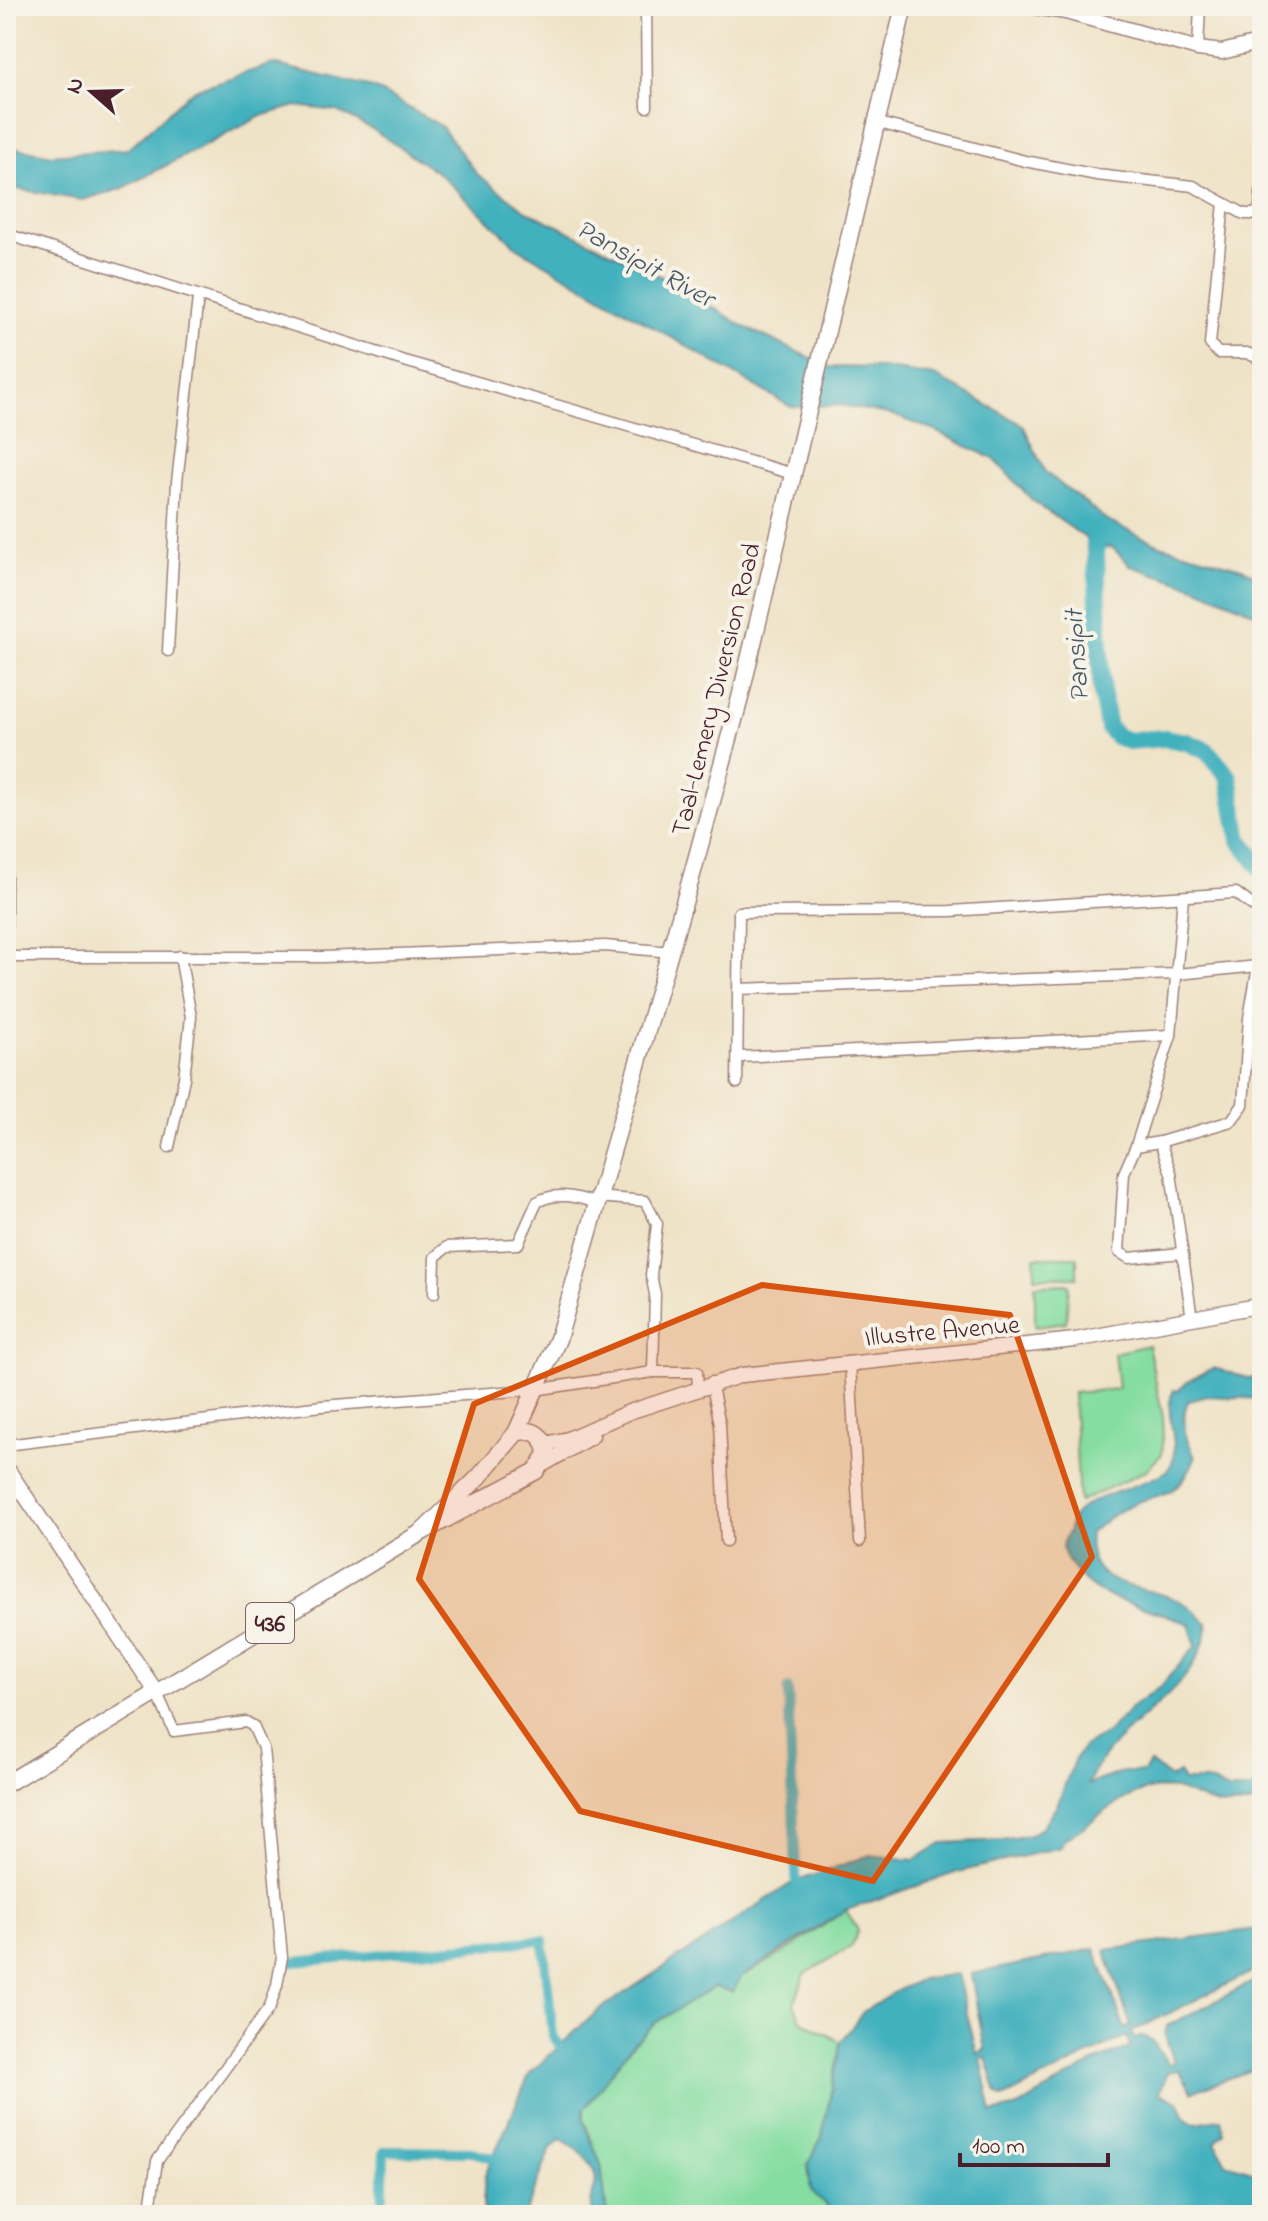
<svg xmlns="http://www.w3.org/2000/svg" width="1268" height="2221" font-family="'Indie Flower',sans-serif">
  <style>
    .green { fill: #85dda2; stroke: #687e66; stroke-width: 2 }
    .water { fill: #42b1be; stroke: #466874; stroke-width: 2; fill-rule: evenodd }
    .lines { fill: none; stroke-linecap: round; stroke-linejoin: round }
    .canal { stroke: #42b1be; stroke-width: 10 }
    .river { stroke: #42b1be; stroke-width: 18 }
    .street-casing { stroke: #9c8179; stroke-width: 13 }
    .secondary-casing { stroke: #9c8179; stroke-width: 17 }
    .primary-casing { stroke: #9c8179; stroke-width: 19 }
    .street { stroke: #fff; stroke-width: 10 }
    .secondary { stroke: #fff; stroke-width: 14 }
    .primary { stroke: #fff; stroke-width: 16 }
    .marked { fill: #d8530f; fill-opacity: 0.2; stroke: #d8530f; stroke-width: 6; stroke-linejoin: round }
    .labels { text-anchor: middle; stroke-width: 8; stroke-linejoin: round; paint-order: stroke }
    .shield { fill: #f7f3e8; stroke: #7e5f64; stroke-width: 2 }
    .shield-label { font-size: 24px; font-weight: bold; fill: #4a1f2b }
    .street-label { font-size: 26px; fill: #4a1f2b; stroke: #f7f3e8 }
    .water-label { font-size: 28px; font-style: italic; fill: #475966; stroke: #f7f3e8 }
  </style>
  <rect width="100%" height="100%" fill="#f7f3e8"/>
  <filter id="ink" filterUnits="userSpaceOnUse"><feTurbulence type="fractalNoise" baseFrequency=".0125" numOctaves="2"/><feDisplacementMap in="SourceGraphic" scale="16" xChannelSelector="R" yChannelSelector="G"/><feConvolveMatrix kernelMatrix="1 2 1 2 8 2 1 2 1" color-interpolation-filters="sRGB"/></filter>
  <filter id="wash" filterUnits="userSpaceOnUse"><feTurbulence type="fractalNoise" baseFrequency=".006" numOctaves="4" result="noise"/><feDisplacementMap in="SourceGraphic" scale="32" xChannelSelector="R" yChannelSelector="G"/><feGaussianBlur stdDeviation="1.8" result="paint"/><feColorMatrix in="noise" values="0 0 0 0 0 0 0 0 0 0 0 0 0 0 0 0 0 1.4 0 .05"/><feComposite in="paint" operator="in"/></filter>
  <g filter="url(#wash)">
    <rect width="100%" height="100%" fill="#efe3c7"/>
    <!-- green -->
    <g class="green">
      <rect x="1035" y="1257" width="42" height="20"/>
      <path d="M1069 1284 1066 1322 1035 1326V1285Z"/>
      <path d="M1148 1345 1163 1417 1162 1454 1145 1471 1079 1502 1073 1393 1118 1389 1114 1353Z"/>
      <path d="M846 1910 858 1930 852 1946 805 1974 794 2004 801 2020 841 2042 822 2137 808 2164 811 2190 829 2208 845 2215H607L601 2165 584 2121V2109L633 2044 655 2023 714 1987 723 1986 782 1954Z"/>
    </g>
    <!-- water -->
    <g class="water">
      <path d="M273 64 373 88 441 126 477 174 525 210 672 282 743 326 829 367 882 368 935 376 1023 425 1045 472 1109 522 1160 545 1242 568 1262 579V616L1198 588 1131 566 1112 547 1087 550V539L1034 502 994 459 933 430 893 415 841 405 791 407 518 248 441 175 374 130 337 111 296 106 261 116 121 189 82 200 6 187V146L52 155 128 149 193 90Z"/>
      <path d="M1213 1368 1248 1378H1262V1399L1208 1396 1188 1401C1179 1422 1186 1438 1195 1458 1176 1502 1162 1490 1126 1507 1114 1512 1102 1525 1090 1532 1082 1595 1148 1582 1183 1603 1192 1608 1200 1617 1208 1623 1198 1700 1115 1717 1088 1784L1123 1772H1144L1150 1763 1171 1778 1179 1773 1183 1781H1207L1229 1790H1250L1262 1778V1802C1248 1804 1232 1808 1219 1805 1201 1802 1184 1788 1166 1788 1122 1788 1099 1821 1064 1839L1061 1847 958 1872 846 1910 741 1977 733 1992 714 1987 655 2023 633 2044 584 2109V2121L601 2165 607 2215 593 2212C590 2200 592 2197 595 2186 600 2165 577 2148 561 2139L551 2148 525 2215H488L483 2206 485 2175 530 2073 600 2009 792 1883 870 1855 914 1860 942 1843 1002 1840 1030 1835 1042 1827 1058 1803 1074 1761 1085 1745 1107 1733 1131 1708 1160 1687 1196 1646 1189 1624C1144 1602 1095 1607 1068 1561 1062 1550 1059 1547 1067 1534 1070 1527 1072 1517 1077 1512 1095 1494 1143 1487 1167 1471 1186 1448 1160 1415 1174 1390L1178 1391 1186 1382Z"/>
      <path d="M1257 1929 1262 1967 1131 2032 1134 2039 1143 2036 1153 2042 1168 2064 1174 2062 1165 2035 1167 2026 1262 1977V2066L1192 2092 1179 2070 1168 2072 1159 2093 1179 2102 1185 2119 1195 2123 1221 2119 1224 2133 1215 2142 1226 2163 1262 2174V2215H845L829 2208 811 2190 808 2164 822 2137 841 2042 863 2012 893 1993 921 1979 957 1974 977 2054 985 2050 971 1974 1095 1949 1125 2029 1131 2026 1105 1950ZM1126 2036 1131 2047 1092 2063 1018 2107 992 2113 981 2058 986 2057 997 2093 1003 2098Z"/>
    </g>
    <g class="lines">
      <!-- canal -->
      <g class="canal">
        <path d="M788 1689 797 1894"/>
        <path d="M293 1962 543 1940 553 2036 568 2057"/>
        <path d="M382 2215 384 2151 472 2152 501 2160"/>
      </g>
      <!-- river -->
      <path class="river" d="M1095 534 1102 696 1108 727 1116 736 1128 741 1165 738 1187 742 1207 751 1229 777 1240 840 1262 869"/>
    </g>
  </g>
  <g filter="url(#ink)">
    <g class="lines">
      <defs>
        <g id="street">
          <path d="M646 6 647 107"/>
          <path d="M1198 49 1200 6"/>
          <path d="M875 122 1025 161 1097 175 1193 186 1224 203 1210 344 1218 353H1247L1262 360"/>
          <path d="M1224 203 1244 214H1256L1260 207 1262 178"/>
          <path d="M6 234 401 360 793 474"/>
          <path d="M168 651 177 482 198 298"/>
          <path d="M6 687V957H323L605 946 671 952"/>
          <path d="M739 989 1178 974 1258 966"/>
          <path d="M740 1057 1171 1035"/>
          <path d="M737 1083 739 912 950 911 1236 893 1257 909 1261 920 1258 966 1249 1018 1243 1105 1231 1121 1160 1142"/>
          <path d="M1136 1146 1171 1035 1183 897"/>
          <path d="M169 1147 184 1078 191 1017 180 956"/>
          <path d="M597 1197 645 1201 657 1224 651 1275 655 1294 653 1372H697L698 1387"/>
          <path d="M1182 1253 1129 1258 1119 1252 1124 1173 1136 1146 1160 1142 1171 1173 1192 1319"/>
          <path d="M434 1293 435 1257 447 1247 518 1244 537 1202C555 1191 577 1197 596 1203"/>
          <path d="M850 1363 860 1541"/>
          <path d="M711 1382 720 1424 726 1541"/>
          <path d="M6 1445 322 1406 541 1389 653 1372"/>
          <path d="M149 2215 157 2161 270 2007 277 1985 282 1957 263 1748 253 1726 246 1722 174 1731 157 1693"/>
        </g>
        <g id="secondary">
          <path d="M1029 6 1066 12 1198 49 1222 52 1262 42"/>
          <path d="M546 1444 568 1439 629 1412 742 1375 1075 1340 1262 1305"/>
          <path d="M544 1464 592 1436"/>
          <path d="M6 1467 157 1693"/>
        </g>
        <g id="primary">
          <path d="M516 1433 558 1339 690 882 740 698 904 6"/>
          <path d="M6 1784 422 1532 536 1471 547 1454C545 1436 534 1427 516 1433L479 1477 422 1532"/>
        </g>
      </defs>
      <!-- street casing -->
      <use href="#street" class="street-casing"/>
      <!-- secondary casing -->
      <use href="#secondary" class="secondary-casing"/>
      <!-- primary casing -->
      <use href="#primary" class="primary-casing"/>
      <!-- street -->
      <use href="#street" class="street"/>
      <!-- secondary -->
      <use href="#secondary" class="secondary"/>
      <!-- primary -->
      <use href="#primary" class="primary"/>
    </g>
  </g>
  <!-- marked area -->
  <path class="marked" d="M762 1285 1010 1315 1092 1557 873 1881 580 1811 419 1579 474 1404Z"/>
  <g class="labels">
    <!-- shield labels -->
    <rect class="shield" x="246" y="1603" width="48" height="40" rx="6"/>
    <g class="shield-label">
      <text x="270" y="1631">436</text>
    </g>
    <!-- street labels -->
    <g class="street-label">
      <text transform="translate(715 689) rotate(-76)" y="9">Taal-Lemery Diversion Road</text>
      <text transform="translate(942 1330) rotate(-5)" y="9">Illustre Avenue</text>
    </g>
    <!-- water labels -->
    <g class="water-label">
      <text transform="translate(646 262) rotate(29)" y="10">Pansipit River</text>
      <text transform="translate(1075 656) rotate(-94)" y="10">Pansipit</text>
    </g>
  </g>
  <!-- margin -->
  <rect width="1268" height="2221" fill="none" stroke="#f7f3e8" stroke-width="32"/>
  <!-- north arrow -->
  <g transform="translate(92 92) rotate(290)" stroke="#f7f3e8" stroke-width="6" paint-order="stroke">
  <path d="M0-6L14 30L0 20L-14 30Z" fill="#4a1f2b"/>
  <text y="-12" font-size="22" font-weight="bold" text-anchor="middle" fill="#4a1f2b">N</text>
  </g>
  <!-- scale -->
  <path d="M960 2153v12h148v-12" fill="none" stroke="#4a1f2b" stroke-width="4"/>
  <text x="972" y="2153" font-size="24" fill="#4a1f2b" stroke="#f7f3e8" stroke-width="6" paint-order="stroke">100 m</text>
</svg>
